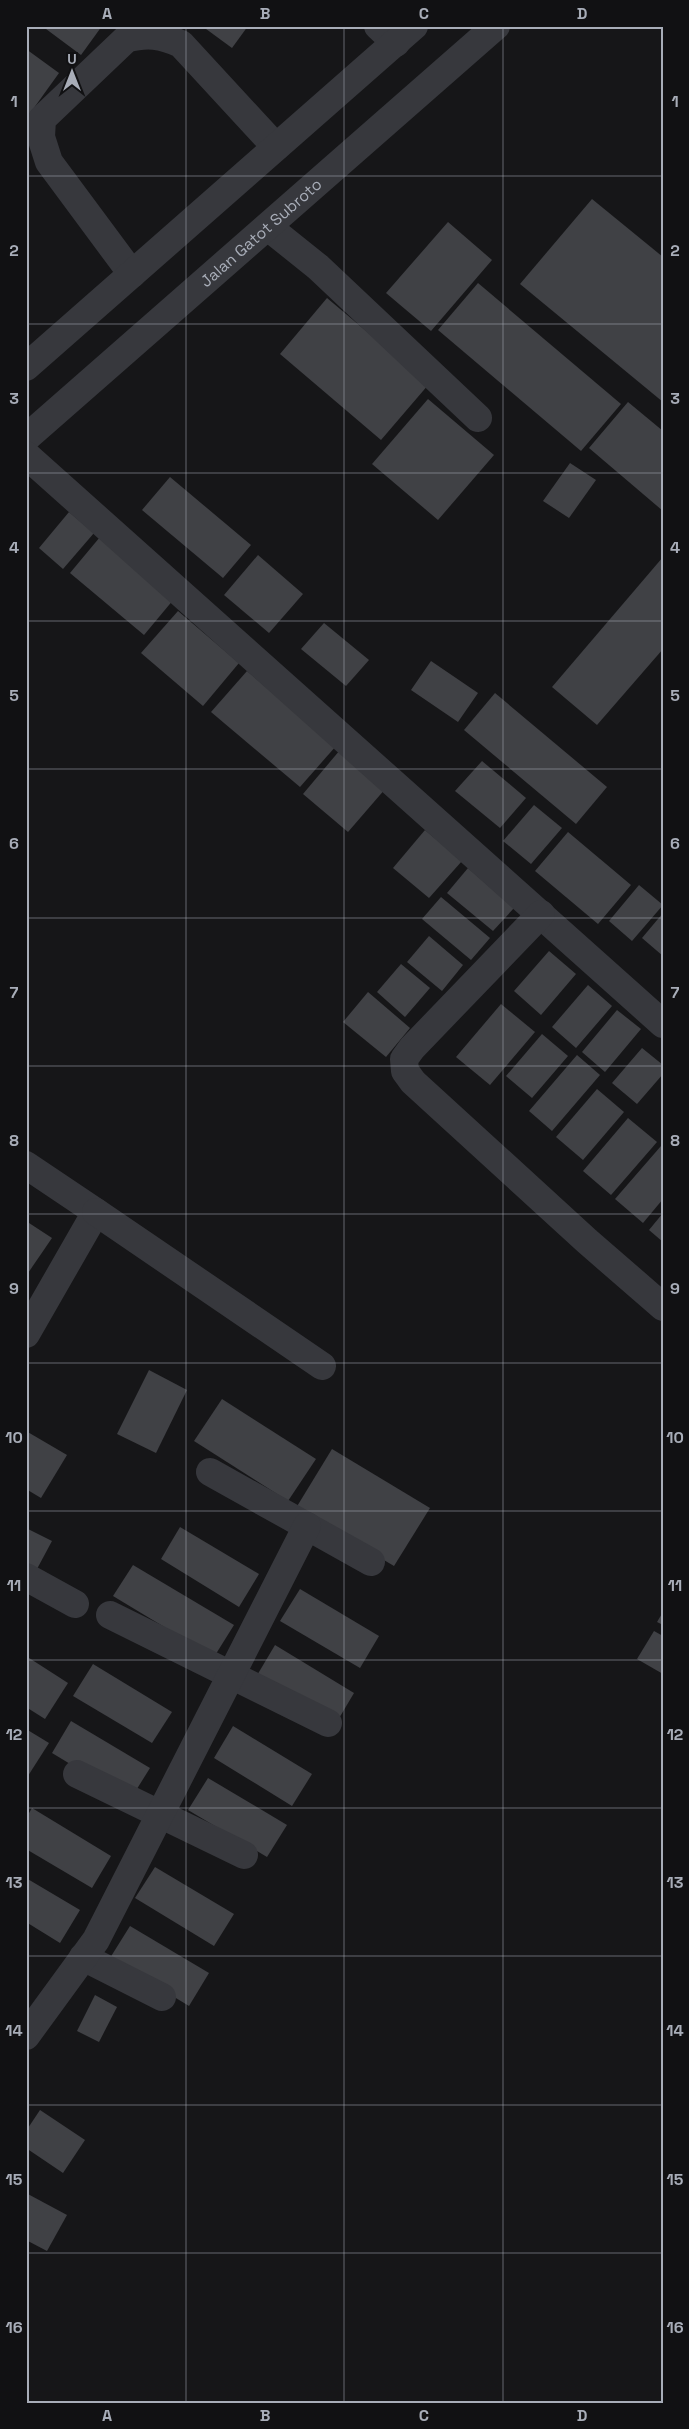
<svg xmlns="http://www.w3.org/2000/svg" width="689" height="2429" font-family="'Space Grotesk',sans-serif">
  <style>
    .building { fill: #404145 }
    .lines { fill: none; stroke-linecap: round; stroke-linejoin: round }
    .minor { stroke: #37383d; stroke-width: 28 }
    .grid { fill: none; stroke: #a8adb8; stroke-width: 1; stroke-opacity: 0.55 }
    .labels { text-anchor: middle; stroke-width: 4; stroke-linejoin: round; paint-order: stroke }
    .street-label { font-size: 16px; fill: #a8adb8; stroke: #111113 }
    .neatline { fill: none; stroke: #a8adb8; stroke-width: 2 }
    .grid-label { font-size: 16px; text-anchor: middle; font-weight: bold; fill: #a8adb8 }
  </style>
  <rect width="100%" height="100%" fill="#161618"/>
  <!-- building -->
  <g class="building">
    <path d="M42 26H102L81 55Z"/>
    <path d="M202 26H248L232 48Z"/>
    <path d="M26 49 59 73 26 119Z"/>
    <path d="M592 199 663 257V402L520 284Z"/>
    <path d="M448 222 492 260 431 331 386 293Z"/>
    <path d="M478 283 621 404 581 451 438 330Z"/>
    <path d="M327 298 429 384 381 440 280 354Z"/>
    <path d="M428 399 494 455 438 520 372 464Z"/>
    <path d="M628 402 663 431V511L589 448Z"/>
    <path d="M570 463 596 480 569 518 543 501Z"/>
    <path d="M170 477 251 545 223 578 142 510Z"/>
    <path d="M69 512 94 533 63 569 39 548Z"/>
    <path d="M100 537 174 599 144 635 70 573Z"/>
    <path d="M258 555 303 594 269 633 224 595Z"/>
    <path d="M663 557V649L597 725 552 687Z"/>
    <path d="M178 611 239 663 203 706 141 653Z"/>
    <path d="M324 623 369 660 346 686 301 649Z"/>
    <path d="M431 661 478 693 458 722 411 690Z"/>
    <path d="M247 671 336 746 300 787 211 712Z"/>
    <path d="M495 693 607 787 576 824 464 730Z"/>
    <path d="M340 750 386 788 348 832 303 794Z"/>
    <path d="M482 761 526 798 500 828 455 791Z"/>
    <path d="M534 805 562 828 531 864 503 841Z"/>
    <path d="M425 830 462 861 429 898 393 868Z"/>
    <path d="M568 832 631 885 598 924 535 871Z"/>
    <path d="M468 868 514 908 493 931 447 893Z"/>
    <path d="M639 885 663 905 632 941 609 921Z"/>
    <path d="M441 897 490 938 471 960 422 919Z"/>
    <path d="M663 913V956L642 938Z"/>
    <path d="M429 936 463 965 442 991 407 962Z"/>
    <path d="M549 951 576 974 541 1015 514 991Z"/>
    <path d="M401 964 430 988 405 1017 377 992Z"/>
    <path d="M588 985 612 1006 576 1048 552 1027Z"/>
    <path d="M368 992 410 1028 386 1057 343 1022Z"/>
    <path d="M501 1004 535 1032 490 1085 456 1057Z"/>
    <path d="M617 1010 641 1029 605 1072 582 1052Z"/>
    <path d="M542 1034 568 1056 532 1098 506 1076Z"/>
    <path d="M642 1048 663 1065V1074L637 1104 612 1083Z"/>
    <path d="M577 1055 600 1075 552 1131 529 1111Z"/>
    <path d="M597 1089 624 1112 583 1160 556 1137Z"/>
    <path d="M628 1118 657 1142 611 1195 583 1171Z"/>
    <path d="M661 1146 663 1148V1199L643 1223 615 1199Z"/>
    <path d="M663 1213V1242L649 1230Z"/>
    <path d="M26 1221 52 1238 26 1276Z"/>
    <path d="M149 1370 187 1390 156 1453 117 1434Z"/>
    <path d="M222 1399 316 1459 288 1501 194 1441Z"/>
    <path d="M26 1431 67 1455 41 1498 26 1489Z"/>
    <path d="M332 1449 430 1508 394 1566 296 1508Z"/>
    <path d="M180 1527 259 1574 239 1607 161 1559Z"/>
    <path d="M26 1528 52 1541 30 1582 26 1580Z"/>
    <path d="M133 1565 234 1625 214 1657 113 1596Z"/>
    <path d="M300 1589 379 1636 360 1668 280 1621Z"/>
    <path d="M663 1612V1625L657 1622Z"/>
    <path d="M654 1631 663 1636V1674L637 1659Z"/>
    <path d="M275 1645 354 1693 335 1725 256 1677Z"/>
    <path d="M26 1656 68 1683 45 1719 26 1707Z"/>
    <path d="M93 1664 172 1712 152 1743 73 1696Z"/>
    <path d="M71 1721 150 1768 130 1800 52 1753Z"/>
    <path d="M233 1726 312 1774 292 1806 214 1758Z"/>
    <path d="M26 1729 49 1743 26 1779Z"/>
    <path d="M208 1778 287 1825 267 1857 188 1810Z"/>
    <path d="M32 1808 111 1856 92 1888 26 1849V1818Z"/>
    <path d="M155 1867 234 1914 214 1946 135 1898Z"/>
    <path d="M26 1878 80 1910 60 1943 26 1922Z"/>
    <path d="M130 1926 209 1973 189 2006 110 1958Z"/>
    <path d="M95 1995 117 2007 99 2042 77 2031Z"/>
    <path d="M40 2110 85 2140 63 2173 26 2148V2131Z"/>
    <path d="M26 2193 67 2215 47 2251 26 2240Z"/>
  </g>
  <g class="lines">
    <!-- minor -->
    <g class="minor">
      <path d="M378 26 396 43"/>
      <path d="M268 227 318 267 478 418"/>
      <path d="M132 274 49 162 41 137 42 119 126 39C147 33 161 35 181 44L276 147"/>
      <path d="M26 367 414 26"/>
      <path id="s1" d="M26 438 496 26"/>
      <path d="M26 455 663 1024"/>
      <path d="M541 914 412 1048 404 1059 405 1071 413 1082 587 1241 663 1307"/>
      <path d="M26 1165 96 1212 26 1334"/>
      <path d="M96 1212 322 1366"/>
      <path d="M210 1472 371 1562"/>
      <path d="M26 1577 75 1604"/>
      <path d="M110 1615 328 1723"/>
      <path d="M77 1774 244 1855"/>
      <path d="M83 1957 162 1997"/>
      <path d="M26 2036 96 1940 307 1526"/>
    </g>
  </g>
  <!-- grid -->
  <path class="grid" d="M186 26V2403M344 26V2403M503 26V2403M26 176H663M26 324H663M26 473H663M26 621H663M26 769H663M26 918H663M26 1066H663M26 1214H663M26 1363H663M26 1511H663M26 1660H663M26 1808H663M26 1956H663M26 2105H663M26 2253H663"/>
  <g class="labels">
    <!-- street labels -->
    <g class="street-label">
      <text dy="6" stroke="none"><textPath href="#s1" startOffset="312">Jalan Gatot Subroto</textPath></text>
    </g>
  </g>
  <!-- border -->
  <rect width="689" height="2429" fill="none" stroke="#111113" stroke-width="55"/>
  <!-- north arrow -->
  <g transform="translate(72 72)" stroke="#111113" stroke-width="4" paint-order="stroke">
  <path d="M0-4L9 19L0 12L-9 19Z" fill="#a8adb8"/>
  <text y="-8" font-size="14" font-weight="bold" text-anchor="middle" fill="#a8adb8">U</text>
  </g>
  <rect x="28" y="28" width="634" height="2374" class="neatline"/>
  <g class="grid-label">
    <text x="107" y="19">A</text>
    <text x="265" y="19">B</text>
    <text x="424" y="19">C</text>
    <text x="582" y="19">D</text>
    <text x="14" y="107">1</text>
    <text x="675" y="107">1</text>
    <text x="14" y="256">2</text>
    <text x="675" y="256">2</text>
    <text x="14" y="404">3</text>
    <text x="675" y="404">3</text>
    <text x="14" y="553">4</text>
    <text x="675" y="553">4</text>
    <text x="14" y="701">5</text>
    <text x="675" y="701">5</text>
    <text x="14" y="849">6</text>
    <text x="675" y="849">6</text>
    <text x="14" y="998">7</text>
    <text x="675" y="998">7</text>
    <text x="14" y="1146">8</text>
    <text x="675" y="1146">8</text>
    <text x="14" y="1294">9</text>
    <text x="675" y="1294">9</text>
    <text x="14" y="1443">10</text>
    <text x="675" y="1443">10</text>
    <text x="14" y="1591">11</text>
    <text x="675" y="1591">11</text>
    <text x="14" y="1740">12</text>
    <text x="675" y="1740">12</text>
    <text x="14" y="1888">13</text>
    <text x="675" y="1888">13</text>
    <text x="14" y="2036">14</text>
    <text x="675" y="2036">14</text>
    <text x="14" y="2185">15</text>
    <text x="675" y="2185">15</text>
    <text x="14" y="2333">16</text>
    <text x="675" y="2333">16</text>
    <text x="107" y="2421">A</text>
    <text x="265" y="2421">B</text>
    <text x="424" y="2421">C</text>
    <text x="582" y="2421">D</text>
  </g>
</svg>
